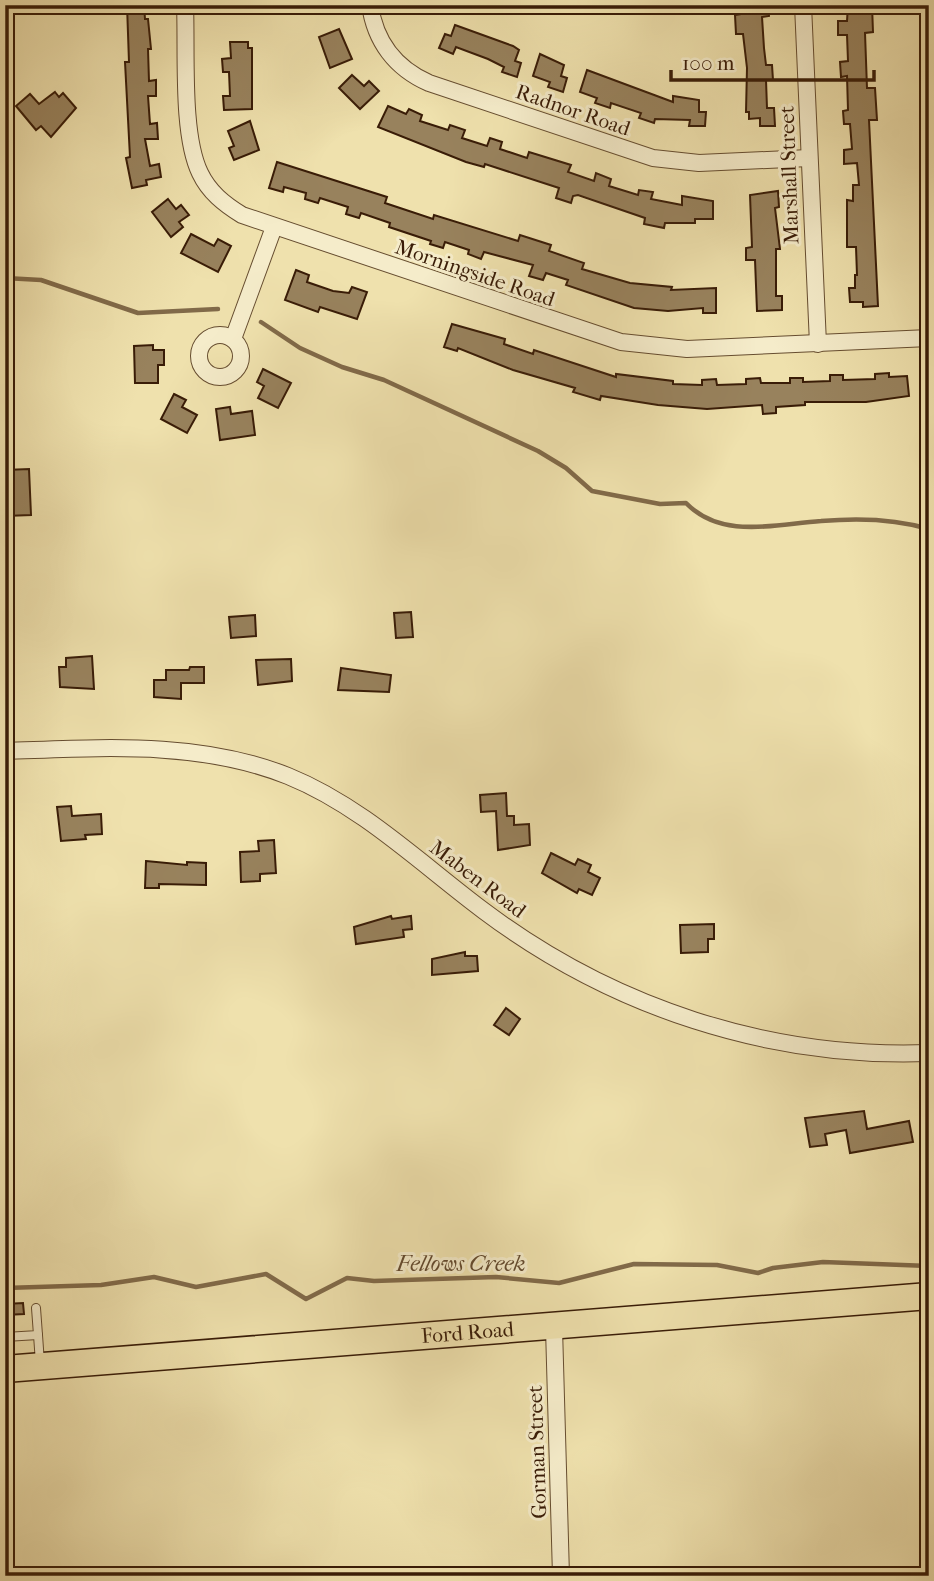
<svg xmlns="http://www.w3.org/2000/svg" width="934" height="1581" font-family="'IM FELL French Canon',serif">
  <style>
    .lines { fill: none; stroke-linecap: round; stroke-linejoin: round }
    .stream { stroke: #816a49; stroke-width: 4.5 }
    .building { fill: #98825d; stroke: #391c07; stroke-width: 2 }
    .service-casing { stroke: #664d30; stroke-width: 10 }
    .minor-casing { stroke: #664d30; stroke-width: 18 }
    .primary-casing { stroke: #391c07; stroke-width: 29 }
    .service { stroke: #f5ecca; stroke-width: 8 }
    .minor { stroke: #f5ecca; stroke-width: 16 }
    .primary { stroke: #efe1ad; stroke-width: 26 }
    .labels { text-anchor: middle; stroke-width: 6; stroke-linejoin: round; paint-order: stroke }
    .street-label { font-size: 21px; fill: #391c07; stroke: #f5ecca }
    .water-label { font-size: 23px; font-style: italic; fill: #634a2e; stroke: #f5ecca }
  </style>
  <rect width="100%" height="100%" fill="#efe1ad"/>
  <filter id="stains"><feTurbulence type="fractalNoise" baseFrequency=".00286" numOctaves="4"/><feColorMatrix values="0 0 0 0 .2 0 0 0 0 .09 0 0 0 0 .02 0 0 0 .5 -.17"/></filter>
  <radialGradient id="worn" r=".72"><stop offset=".6" stop-color="#630" stop-opacity="0"/><stop offset="1" stop-color="#630" stop-opacity=".3"/></radialGradient>
  <g class="lines">
    <!-- stream -->
    <g class="stream">
      <path d="M5 278 41 280 138 313 218 309"/>
      <path d="M261 322 300 348 342 367 384 380 538 451 566 468 592 491 660 504 686 503C722 540 775 524 821 521 855 518 896 519 929 529"/>
      <path d="M5 1288 101 1285 154 1277 196 1287 266 1274 306 1299 347 1278 374 1281 496 1277 559 1283 634 1264 717 1265 758 1273 773 1268 823 1262 929 1266"/>
    </g>
  </g>
  <!-- building -->
  <g class="building">
    <path d="M127 5H144L145 19H148L151 49H148L149 81 156 80V96H148L150 124 157 123 158 139H145L150 166 159 164 161 177 146 180 147 185 132 188 126 158 130 157 125 62H129Z"/>
    <path d="M741 5H768L769 16 762 17 764 48 766 65H772L773 80H766L767 108H774L775 126H760V118L749 119V112H746L747 68 743 34H736L735 15 742 14Z"/>
    <path d="M848 5H872L873 32 865 33 867 88H875L877 120H869L878 306 863 307V302H850L849 288H855V275H857L856 247H847V200L853 201V185H859L857 163 844 164V150L852 149 850 124H844L843 111 848 110 847 76 841 77 840 62 848 61 847 35H838V21H847Z"/>
    <path d="M455 25 513 46 519 50 515 61 521 63 517 77 502 72 504 67 488 59 456 47 453 54 439 48 445 34 451 36Z"/>
    <path d="M339 29 352 59 330 68 319 37Z"/>
    <path d="M230 42H248V48H252V109L224 110 223 96H230L229 72H223L222 59 231 58Z"/>
    <path d="M540 54 564 65 561 76 567 78 563 92 548 87 550 82 533 76Z"/>
    <path d="M587 70 673 102V96L699 100V112H706L705 126H689L690 120 655 119 654 123 639 118 641 113 611 103 610 108 595 103 597 98 580 92Z"/>
    <path d="M352 75 364 86 369 81 379 91 360 109 339 88Z"/>
    <path d="M55 92 59 97 63 93 76 108 51 137 41 126 36 130 16 106 30 94 39 104Z"/>
    <path d="M388 106 406 114 409 109 422 115 420 121 448 130 450 125 465 130 462 138 487 146 490 138 502 142 500 149 527 158 529 152 571 165 568 172 594 181 596 173 611 179 609 186 638 195 639 190 653 192 651 199 682 205V196L713 201V219H695V223H665L664 228 644 224 645 218 578 195 573 196 571 203 556 198 559 188 485 164 484 167 466 162 378 127Z"/>
    <path d="M250 121 259 150 234 160 229 148 234 146 228 131Z"/>
    <path d="M277 162 387 197 385 203 433 219 434 215 518 241 520 235 551 245 549 251 584 263 582 269 630 283 672 287 671 290 716 288V313H703V308L668 311 634 308 566 285 568 280 546 273 543 280 529 276 533 265 484 252 481 259 468 254 469 250 445 242 443 248 430 244 431 241 389 227 390 223 361 213 359 218 346 214 348 207 320 198 318 203 305 199 306 193 284 187 283 192 269 188Z"/>
    <path d="M778 191 779 207 775 208 780 249H776V296H782V310L757 311 755 260H746V248L752 247 750 195Z"/>
    <path d="M168 199 176 209 181 205 189 215 179 222 183 227 171 237 152 212Z"/>
    <path d="M191 234 214 246 218 239 231 246 218 272 181 253Z"/>
    <path d="M296 270 309 275 307 282 333 291 349 293 352 287 367 292 357 319 320 307 318 312 285 300Z"/>
    <path d="M452 324 505 339 504 344 533 354 534 350 616 377V374L673 381V384L702 385V380L716 379 717 385 746 384V379L760 378 761 383H790V378H803V382L830 381V375H843V380L875 379V374L889 373V377L907 376 909 396 866 402H805V405L776 407V413L763 414 762 405 707 409 658 405 601 396 600 400 573 392 575 388 513 370 458 348 457 351 444 347Z"/>
    <path d="M153 345V350H164V365H158V383H135L134 346Z"/>
    <path d="M263 369 291 383 278 408 258 398 264 386 257 382Z"/>
    <path d="M174 394 186 400 182 407 197 415 187 433 161 419Z"/>
    <path d="M230 407 231 414 252 411 255 435 220 440 216 409Z"/>
    <path d="M29 469 31 515 5 516V470Z"/>
    <path d="M411 612 413 637 396 638 394 613Z"/>
    <path d="M255 615 256 636 231 638 229 617Z"/>
    <path d="M92 656 94 689 60 687 59 667H66V658Z"/>
    <path d="M291 659 292 681 258 685 256 660Z"/>
    <path d="M190 667H204V683H181V699L154 697V680H166V670H189Z"/>
    <path d="M341 668 391 675 389 692 338 690Z"/>
    <path d="M506 793 507 816H514V825L529 824 530 845 498 850 496 811 481 812 480 795Z"/>
    <path d="M71 806 72 816 101 814 102 834 85 835 86 839 61 841 57 807Z"/>
    <path d="M274 840 276 873 260 874V881L241 882 240 852 259 851 258 841Z"/>
    <path d="M551 853 575 865 578 859 591 865 588 872 600 878 592 895 579 889 577 893 542 873Z"/>
    <path d="M146 861 187 865V862L206 863V885L159 884V888H145Z"/>
    <path d="M391 916 392 919 411 916 412 929 403 930 404 937 356 944 354 927Z"/>
    <path d="M714 924V939H708V952L681 953 680 925Z"/>
    <path d="M465 952V956H477L478 971 432 975V959Z"/>
    <path d="M506 1008 520 1019 509 1035 494 1025Z"/>
    <path d="M864 1111 867 1129 909 1121 913 1142 850 1153 846 1130 825 1134 827 1145 810 1147 805 1118Z"/>
    <path d="M23 1303 24 1314 5 1315V1304Z"/>
  </g>
  <g class="lines">
    <defs>
      <g id="service">
        <path d="M38 1335 40 1363"/>
        <path d="M5 1337 38 1335 36 1308"/>
      </g>
      <g id="minor">
        <path d="M185 5C187 51 181 134 200 173 209 192 224 204 242 215L621 342 687 349 929 338"/>
        <path d="M370 5C375 41 395 68 429 83L653 158 699 163 809 158"/>
        <path d="M803 5 818 344"/>
        <circle cx="220" cy="356" r="21"/>
        <path d="M233 339 274 227"/>
        <path d="M5 751C100 748 198 740 288 776 362 806 421 864 484 911 612 1007 768 1059 929 1053"/>
        <path d="M554 1328 561 1576"/>
      </g>
      <g id="primary">
        <path id="s1" d="M5 1369 929 1296"/>
      </g>
    </defs>
    <!-- service casing -->
    <use href="#service" class="service-casing"/>
    <!-- minor casing -->
    <use href="#minor" class="minor-casing"/>
    <!-- primary casing -->
    <use href="#primary" class="primary-casing"/>
    <!-- service -->
    <use href="#service" class="service"/>
    <!-- minor -->
    <use href="#minor" class="minor"/>
    <!-- primary -->
    <use href="#primary" class="primary"/>
  </g>
  <g class="labels">
    <!-- street labels -->
    <g class="street-label">
      <text transform="translate(573 110) rotate(19)" y="7">Radnor Road</text>
      <text transform="translate(789 175) rotate(-92)" y="7">Marshall Street</text>
      <text transform="translate(475 273) rotate(19)" y="7">Morningside Road</text>
      <text transform="translate(478 879) rotate(37)" y="7">Maben Road</text>
      <text dy="7" stroke="none"><textPath href="#s1" startOffset="464">Ford Road</textPath></text>
      <text transform="translate(537 1452) rotate(-92)" y="7">Gorman Street</text>
    </g>
    <!-- water labels -->
    <g class="water-label">
      <text x="461" y="1271">Fellows Creek</text>
    </g>
  </g>
  <!-- margin -->
  <rect width="934" height="1581" fill="none" stroke="#efe1ad" stroke-width="28"/>
  <rect x="7" y="7" width="920" height="1567" fill="none" stroke="#391c07" stroke-width="3.5"/>
  <rect x="14" y="14" width="906" height="1553" fill="none" stroke="#391c07" stroke-width="2"/>
  <!-- scale -->
  <path d="M671 70v10h203v-10" fill="none" stroke="#391c07" stroke-width="3.5"/>
  <text x="682" y="70" font-size="21" fill="#391c07" stroke="#f5ecca" stroke-width="5" paint-order="stroke">100 m</text>
  <rect width="100%" height="100%" filter="url(#stains)"/>
  <rect width="100%" height="100%" fill="url(#worn)"/>
</svg>
